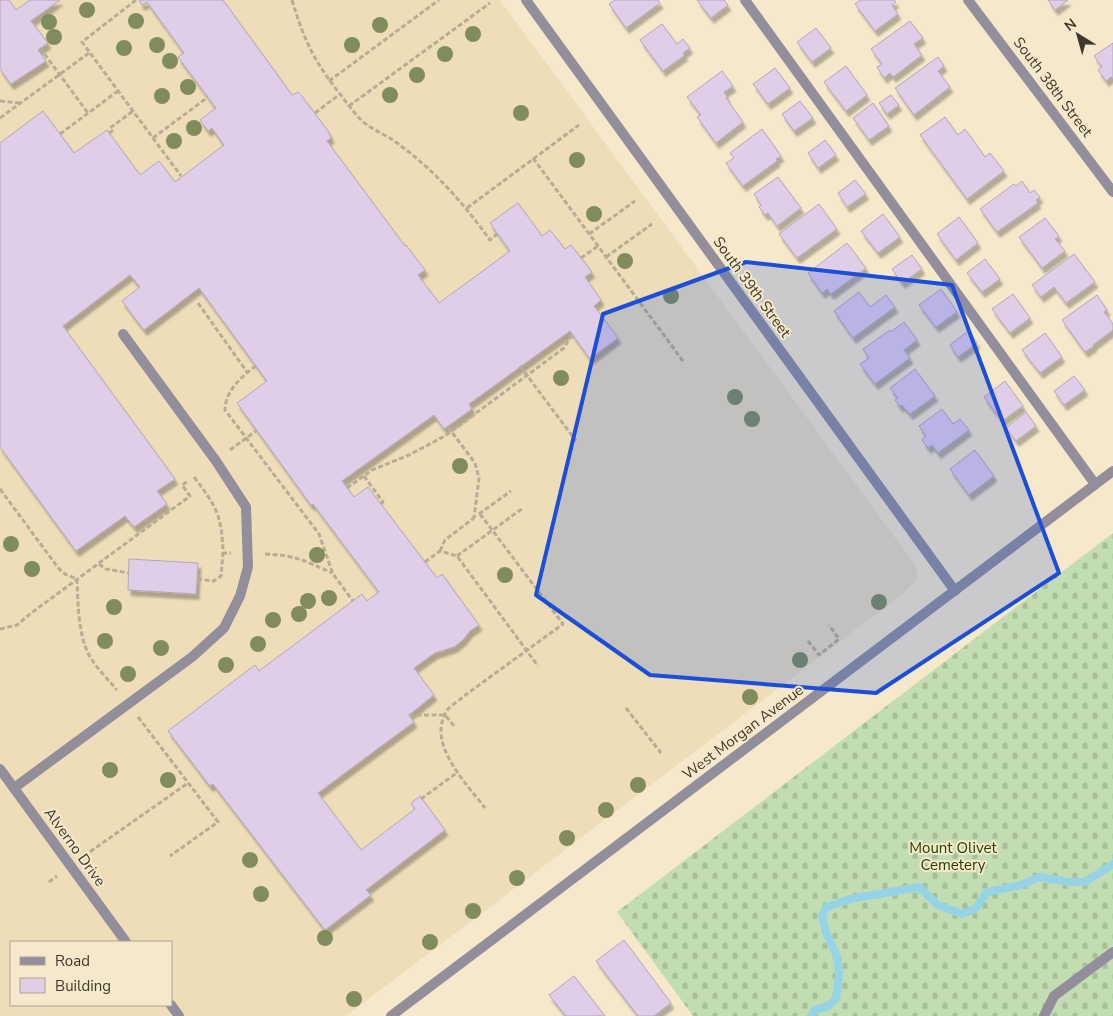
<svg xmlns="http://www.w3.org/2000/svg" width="1113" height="1016" font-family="'Nunito Sans',sans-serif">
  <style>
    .built { fill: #eddeb9; fill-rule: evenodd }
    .cemetery { fill: url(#cemetery-stones) }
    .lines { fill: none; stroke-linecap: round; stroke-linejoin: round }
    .stream { stroke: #97d3e6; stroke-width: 8 }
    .building { fill: #e0cee9; stroke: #b5a4be; filter: url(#shadow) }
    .path { stroke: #b7ad95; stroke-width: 3; stroke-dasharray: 5 2.5; stroke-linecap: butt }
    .service { stroke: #928e9b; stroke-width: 10 }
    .minor { stroke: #928e9b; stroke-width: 10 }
    .tertiary { stroke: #928e9b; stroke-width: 10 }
    .tree { fill: #808c5b }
    .marked { fill: #1d4ed8; fill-opacity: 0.2; stroke: #1d4ed8; stroke-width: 4; stroke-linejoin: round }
    .labels { text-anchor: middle; stroke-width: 4; stroke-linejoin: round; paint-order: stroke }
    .street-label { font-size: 15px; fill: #3e392d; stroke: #f6e9cb }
    .park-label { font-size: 15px; fill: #204000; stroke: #f6e9cb }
  </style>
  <defs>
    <pattern id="cemetery-stones" width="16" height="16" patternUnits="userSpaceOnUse" patternTransform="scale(1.25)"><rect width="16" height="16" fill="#c2ddb2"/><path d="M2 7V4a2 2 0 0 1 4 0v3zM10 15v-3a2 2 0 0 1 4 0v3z" fill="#a8be99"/></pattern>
    <filter id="shadow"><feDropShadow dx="3" dy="5.5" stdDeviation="1" flood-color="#0004"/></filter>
  </defs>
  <rect width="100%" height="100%" fill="#f6e9cb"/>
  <!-- built -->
  <path class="built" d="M0 0H500L916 566 918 576 915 581 904 593 346 1016H0ZM11 942H171V1005H11Z"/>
  <!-- cemetery -->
  <path class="cemetery" d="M1113 533V1016H693L617 912Z"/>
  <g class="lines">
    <!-- stream -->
    <path class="stream" d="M811 1016 815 1010 827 1007 836 999 839 976 838 959 826 932 822 915 827 907 850 899 919 887 938 905 962 914 975 909 987 892 1018 886 1040 877 1068 882H1085L1113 864"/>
  </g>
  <!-- building -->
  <g class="building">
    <path d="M0 0H9L16 10 30 0H60L31 21 48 43 38 50 46 61 11 84 0 69Z"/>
    <path d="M139 0H223L292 95 298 92 301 95 328 131 331 138 327 141 405 246 406 245 425 270 418 275 439 303 510 251 490 223 518 203 542 236 550 230 565 249 571 245 592 272 585 277 601 300 594 306 618 338 590 359 570 331 469 404 472 409 444 429 434 415 342 481 354 497 368 487 437 578 442 574 479 625 470 631 463 640 454 647 435 653 414 668 434 695 409 715 414 722 318 793 361 850 415 809 411 803 420 796 445 830 366 890 371 895 325 930 213 784 210 786 168 731 255 665 259 671 362 594 367 601 379 592 313 504 311 505 237 403 267 381 199 288 144 330 122 301 140 287 130 275 63 326 175 479 157 491 167 504 134 527 125 516 76 551 0 447V143L43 111 74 153 107 130 140 175 159 161 175 182 224 145 212 128 208 131 200 120 216 108 178 57 184 53 147 2 142 5Z"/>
    <path d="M615 0H658L660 3 626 28 609 4Z"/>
    <path d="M697 0H724L728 5 711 18Z"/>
    <path d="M860 0H894L896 2 892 5 898 14 875 31 855 4Z"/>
    <path d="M1048 0H1068L1055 10Z"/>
    <path d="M910 21 923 38 914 44 922 55 893 77 890 73 884 78 877 67 882 64 871 49Z"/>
    <path d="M662 24 677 44 683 39 690 48 683 53 685 55 663 71 640 40Z"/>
    <path d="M816 28 831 48 812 62 797 42Z"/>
    <path d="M1113 43V79L1111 77 1106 81 1098 70 1102 67 1094 56Z"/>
    <path d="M938 57 944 66 938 71 950 87 914 115 895 88Z"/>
    <path d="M846 66 867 95 846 111 824 82Z"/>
    <path d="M775 68 790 88 768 104 753 84Z"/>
    <path d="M722 71 733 86 724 92 727 97 726 98 743 122 716 143 697 117 701 115 687 97Z"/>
    <path d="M891 95 899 105 887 114 879 103Z"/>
    <path d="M800 101 813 118 794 131 782 114Z"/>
    <path d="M873 103 889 126 869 140 853 118Z"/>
    <path d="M945 117 958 135 965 129 985 157 990 153 1004 171 967 199 920 135Z"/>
    <path d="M762 129 781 156 776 159 777 161 743 186 726 163 734 158 730 153Z"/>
    <path d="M825 140 836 155 818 168 808 153Z"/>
    <path d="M778 177 801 208 777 226 768 213 765 215 759 207 761 205 754 194Z"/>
    <path d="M855 180 866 194 847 207 838 193Z"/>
    <path d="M1022 181 1030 193 1034 190 1040 197 1036 200 1038 203 997 232 980 209 1014 184 1016 186Z"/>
    <path d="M819 204 837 229 797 258 779 234Z"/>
    <path d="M883 214 900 237 878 253 861 231Z"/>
    <path d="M959 217 978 243 956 260 937 234Z"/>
    <path d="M1045 218 1059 236 1055 239 1065 251 1042 268 1019 237Z"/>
    <path d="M847 243 866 268 831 294 827 289 822 293 808 273Z"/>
    <path d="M1074 254 1095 282 1066 303 1054 287 1041 297 1032 285Z"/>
    <path d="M912 255 922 269 902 283 892 269Z"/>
    <path d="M985 259 1000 279 982 292 967 273Z"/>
    <path d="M941 289 957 312 936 327 919 305Z"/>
    <path d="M859 292 870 307 886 295 895 307 853 338 834 311Z"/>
    <path d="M1013 294 1030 318 1010 333 992 309Z"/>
    <path d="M1097 295 1107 310 1104 312 1113 324V330L1093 345 1094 346 1085 352 1062 320Z"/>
    <path d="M904 322 917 340 904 350 910 358 875 384 860 364 869 358 863 349 890 330 891 332Z"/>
    <path d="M968 331 977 343 958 357 950 345Z"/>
    <path d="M1045 333 1062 357 1040 373 1022 350Z"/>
    <path d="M915 369 935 396 910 414 902 405 900 407 895 400 898 398 890 388Z"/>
    <path d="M1074 376 1085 390 1064 405 1054 391Z"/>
    <path d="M1005 381 1023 406 1002 421 984 397Z"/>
    <path d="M942 409 953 424 960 419 969 430 938 453 932 445 928 448 922 440 926 436 919 426Z"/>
    <path d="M1026 412 1036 426 1016 441 1006 428Z"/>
    <path d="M975 450 994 476 969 495 950 469Z"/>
    <path d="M129 559 198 563 196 594 128 590Z"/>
    <path d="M624 940 671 1003 654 1016H638L596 961Z"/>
    <path d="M574 976 605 1016H566L549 995Z"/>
  </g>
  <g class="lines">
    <!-- path -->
    <g class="path">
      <path d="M136 0 82 42 181 176"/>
      <path d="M292 0C304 40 314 61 340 94 347 103 354 113 362 121 374 131 389 136 401 146 436 172 464 204 490 240L497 234"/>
      <path d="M40 48 88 113"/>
      <path d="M329 81 439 0"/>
      <path d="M0 101 20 103"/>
      <path d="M349 106 490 3"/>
      <path d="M315 113 340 94"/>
      <path d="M0 118 89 53"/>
      <path d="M109 133 112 131 110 128 133 111"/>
      <path d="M60 134 118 91"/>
      <path d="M153 138 208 97"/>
      <path d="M533 158 683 361"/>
      <path d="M467 208 579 125"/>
      <path d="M589 234 635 201"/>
      <path d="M606 257 652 224"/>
      <path d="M581 258 598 246"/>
      <path d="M198 303 247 372"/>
      <path d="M256 366C242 376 225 391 225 410L319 534 333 574 353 601"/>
      <path d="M520 366 576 441"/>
      <path d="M448 427 475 463 479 478 474 518"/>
      <path d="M230 450 256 431"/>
      <path d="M364 476 383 502 381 504"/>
      <path d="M194 477C216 506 222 515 223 553H231"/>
      <path d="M347 488 372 470 409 455 445 436 564 348 572 334"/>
      <path d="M0 489 59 569 65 574 77 579"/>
      <path d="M479 514 511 491"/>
      <path d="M480 514 563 624 464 696C460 700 453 704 449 708 423 741 467 784 485 808"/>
      <path d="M440 551 445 540 474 518"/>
      <path d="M265 554C295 555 306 561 332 573"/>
      <path d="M457 556 523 508"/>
      <path d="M425 562 440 551 457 556 538 666"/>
      <path d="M99 564 106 569 129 573"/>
      <path d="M77 579C78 603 78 632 88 653 95 667 107 678 117 690"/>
      <path d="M197 579 214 581 221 576 223 553"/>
      <path d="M0 629 17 625 30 614 190 496 182 485 187 482"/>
      <path d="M808 641 819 655 839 639 829 625"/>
      <path d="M626 708 661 753"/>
      <path d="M409 715H445L455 727"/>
      <path d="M138 717 218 822 170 856"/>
      <path d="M421 799 458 772"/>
      <path d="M84 856 188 783"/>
      <path d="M49 882 57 876"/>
    </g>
    <!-- service -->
    <g class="service">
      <path d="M745 0 1095 484"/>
      <path d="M0 769 126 942"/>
      <path d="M14 788 192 657 224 628 240 596 248 567 246 507 216 461 123 334"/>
      <path d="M171 1005 179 1016"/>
      <path d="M1044 1016 1054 996 1113 952"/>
    </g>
    <!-- minor -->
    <g class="minor">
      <path d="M526 0 955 591"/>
      <path d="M968 0 1113 192"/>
    </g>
    <!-- tertiary -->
    <path class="tertiary" d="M391 1016 1113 471"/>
  </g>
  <!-- trees -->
  <g class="tree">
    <circle cx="87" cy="10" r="8"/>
    <circle cx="136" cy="21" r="8"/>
    <circle cx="49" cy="22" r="8"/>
    <circle cx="380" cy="25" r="8"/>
    <circle cx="473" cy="34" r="8"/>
    <circle cx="54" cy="37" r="8"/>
    <circle cx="157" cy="45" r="8"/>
    <circle cx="352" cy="45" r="8"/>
    <circle cx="124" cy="48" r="8"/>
    <circle cx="445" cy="54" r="8"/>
    <circle cx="170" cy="61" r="8"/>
    <circle cx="417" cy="75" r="8"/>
    <circle cx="188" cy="87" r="8"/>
    <circle cx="390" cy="95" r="8"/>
    <circle cx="162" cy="96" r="8"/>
    <circle cx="521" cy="113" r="8"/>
    <circle cx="194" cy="128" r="8"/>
    <circle cx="174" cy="141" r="8"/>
    <circle cx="577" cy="160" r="8"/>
    <circle cx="594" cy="214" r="8"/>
    <circle cx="625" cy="261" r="8"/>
    <circle cx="671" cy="296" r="8"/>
    <circle cx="561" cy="378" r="8"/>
    <circle cx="735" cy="397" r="8"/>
    <circle cx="752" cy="419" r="8"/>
    <circle cx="460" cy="466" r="8"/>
    <circle cx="11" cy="544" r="8"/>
    <circle cx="317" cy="555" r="8"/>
    <circle cx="32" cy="569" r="8"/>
    <circle cx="505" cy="575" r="8"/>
    <circle cx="329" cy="598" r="8"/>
    <circle cx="308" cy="601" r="8"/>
    <circle cx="879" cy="602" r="8"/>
    <circle cx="114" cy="607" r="8"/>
    <circle cx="299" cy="614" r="8"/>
    <circle cx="273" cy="620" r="8"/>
    <circle cx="105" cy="641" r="8"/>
    <circle cx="258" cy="644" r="8"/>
    <circle cx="161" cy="648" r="8"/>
    <circle cx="800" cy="660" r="8"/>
    <circle cx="226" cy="665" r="8"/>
    <circle cx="128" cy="674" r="8"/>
    <circle cx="750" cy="697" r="8"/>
    <circle cx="110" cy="770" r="8"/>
    <circle cx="168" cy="780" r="8"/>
    <circle cx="638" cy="785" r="8"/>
    <circle cx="606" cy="810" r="8"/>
    <circle cx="567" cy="838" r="8"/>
    <circle cx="250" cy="860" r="8"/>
    <circle cx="517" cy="878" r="8"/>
    <circle cx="261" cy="894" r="8"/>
    <circle cx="473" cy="911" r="8"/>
    <circle cx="325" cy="938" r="8"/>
    <circle cx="430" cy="942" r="8"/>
    <circle cx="354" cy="999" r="8"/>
  </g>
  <!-- marked area -->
  <path class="marked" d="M746 262 952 285 1059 573 876 693 650 675 536 595 603 314Z"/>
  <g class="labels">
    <!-- street labels -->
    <g class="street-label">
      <text transform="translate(1053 87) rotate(53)" y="5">South 38th Street</text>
      <text transform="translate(752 287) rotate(54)" y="5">South 39th Street</text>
      <text transform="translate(743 732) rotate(-37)" y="5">West Morgan Avenue</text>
      <text transform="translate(75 847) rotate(54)" y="5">Alverno Drive</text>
    </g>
    <!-- park labels -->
    <g class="park-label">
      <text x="953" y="853">Mount Olivet<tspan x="953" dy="17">Cemetery</tspan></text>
    </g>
  </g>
  <!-- legend -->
  <rect x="10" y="941" width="162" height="65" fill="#f6e9cb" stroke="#aca38c"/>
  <rect x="20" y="957" width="25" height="8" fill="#928e9b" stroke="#aca38c"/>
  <text x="55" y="966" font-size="15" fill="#3e392d">Road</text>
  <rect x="20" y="978" width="25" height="15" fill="#e0cee9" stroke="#aca38c"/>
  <text x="55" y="991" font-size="15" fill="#3e392d">Building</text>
  <!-- north arrow -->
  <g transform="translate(1078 35) rotate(323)" stroke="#f6e9cb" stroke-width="4" paint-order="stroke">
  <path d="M0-4L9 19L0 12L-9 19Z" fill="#3e392d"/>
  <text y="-8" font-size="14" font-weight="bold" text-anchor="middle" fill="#3e392d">N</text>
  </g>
</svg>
